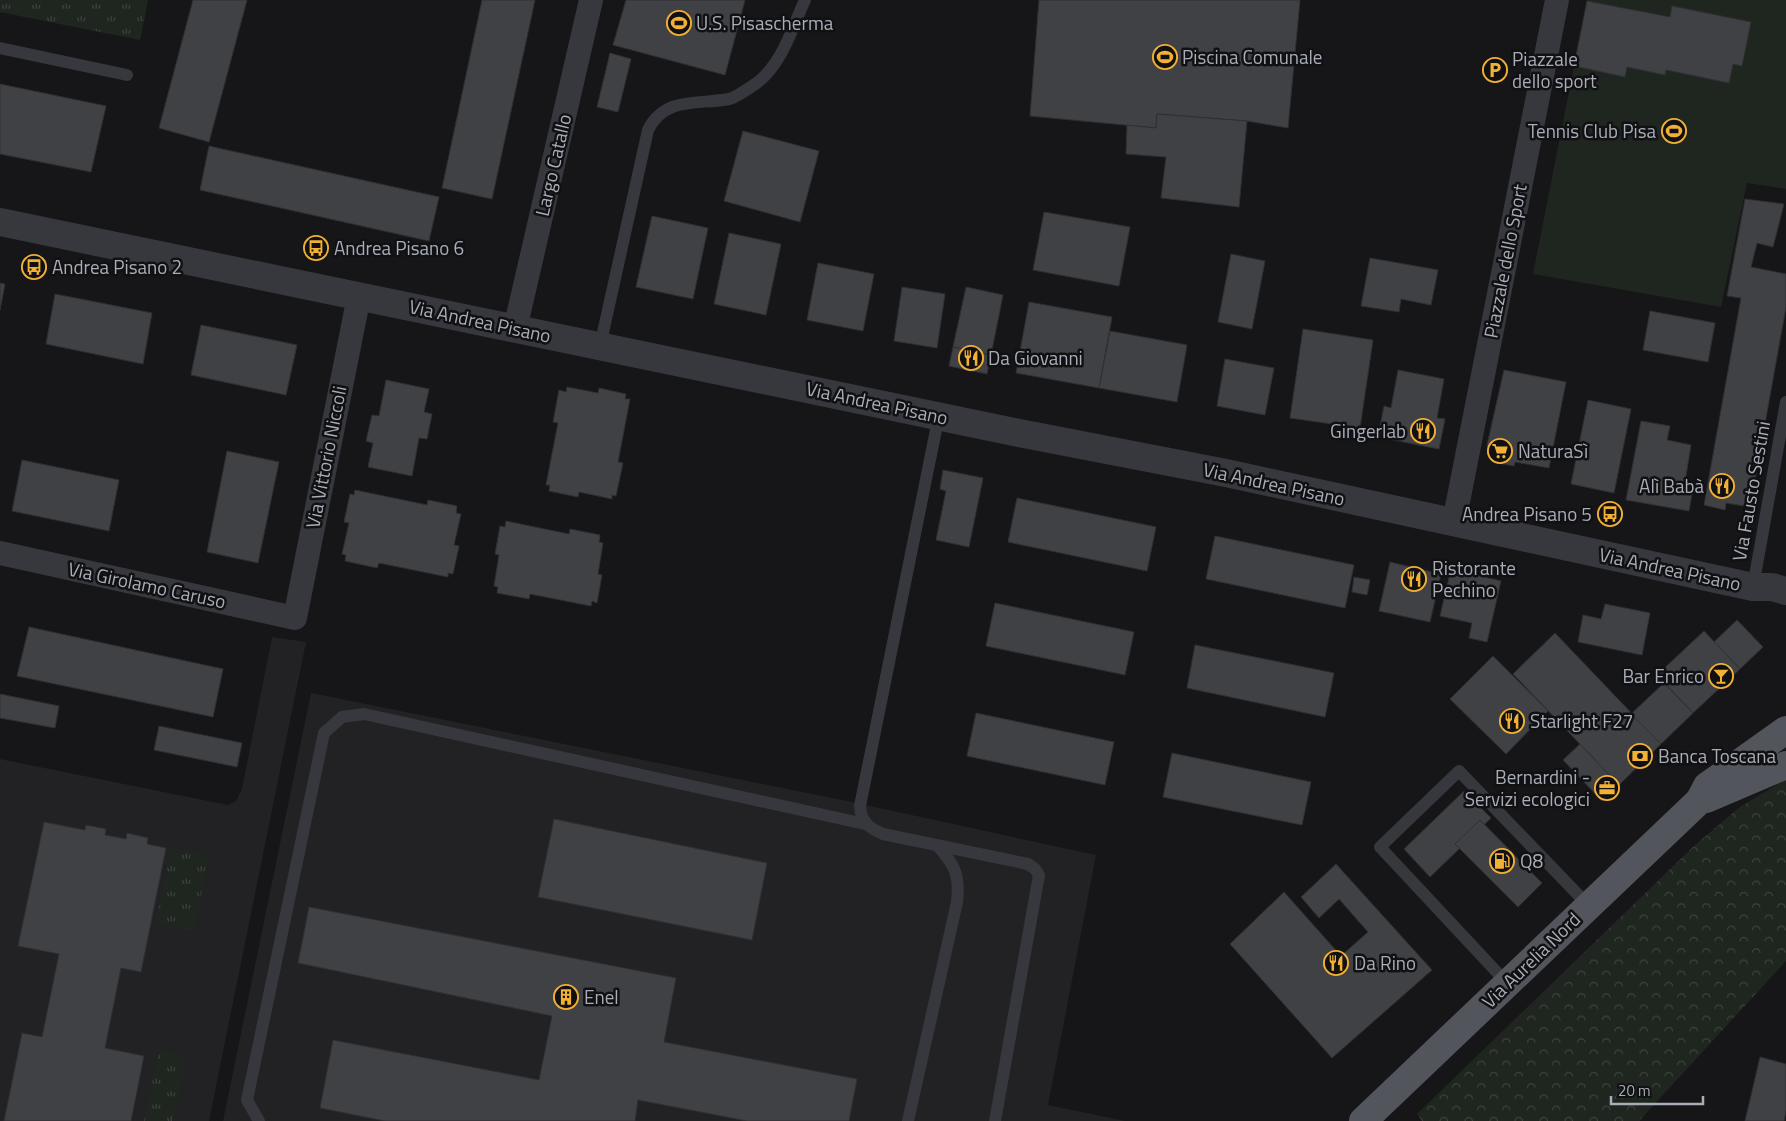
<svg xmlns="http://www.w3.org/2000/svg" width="1786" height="1121" font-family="'Titillium Web',sans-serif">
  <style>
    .built { fill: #222225 }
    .grass { fill: url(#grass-tufts) }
    .forest { fill: url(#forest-crowns) }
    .pitch { fill: #1e261f }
    .building { fill: #404145; stroke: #303034 }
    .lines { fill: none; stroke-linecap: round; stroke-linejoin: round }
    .service { stroke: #37383d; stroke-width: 12 }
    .minor { stroke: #37383d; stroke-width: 24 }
    .tertiary { stroke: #37383d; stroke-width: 28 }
    .primary { stroke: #53555c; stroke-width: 28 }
    .labels { text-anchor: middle; stroke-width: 5; stroke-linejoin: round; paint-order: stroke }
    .poi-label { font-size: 19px; fill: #a8adb8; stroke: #111113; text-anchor: start }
    .street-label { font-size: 19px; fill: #a8adb8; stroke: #111113 }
  </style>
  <defs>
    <pattern id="grass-tufts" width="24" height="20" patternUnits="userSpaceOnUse" patternTransform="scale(1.25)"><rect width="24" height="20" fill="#1e261f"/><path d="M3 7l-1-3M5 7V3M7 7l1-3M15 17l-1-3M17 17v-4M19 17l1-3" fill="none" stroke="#3c433d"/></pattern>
    <pattern id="forest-crowns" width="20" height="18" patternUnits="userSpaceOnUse" patternTransform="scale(1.25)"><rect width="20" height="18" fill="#1e261f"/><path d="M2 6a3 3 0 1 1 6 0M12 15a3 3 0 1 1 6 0" fill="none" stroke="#3c433d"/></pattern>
  </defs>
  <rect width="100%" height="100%" fill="#161618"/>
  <!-- built -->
  <g class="built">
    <path d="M272 637 306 642 209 1121H0V759L228 805 236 801 242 789Z"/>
    <path d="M311 693 847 801 1096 855 1048 1105 1125 1121H223Z"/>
  </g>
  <!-- grass -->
  <g class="grass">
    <path d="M0 0H148L140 40 0 12Z"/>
    <path d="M171 848 209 856 194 931 156 923Z"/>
    <path d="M159 1050C166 1051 176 1051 181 1058 188 1068 175 1108 172 1121H144Z"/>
  </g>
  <!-- forest -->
  <path class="forest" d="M1786 779V961L1639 1121H1422L1417 1114 1695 845 1740 807Z"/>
  <!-- pitch -->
  <path class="pitch" d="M1587 0H1786V189L1747 183 1721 307 1533 274Z"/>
  <!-- building -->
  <g class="building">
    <path d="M193 0H247L209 142 159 128Z"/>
    <path d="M482 0H535L492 199 442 188Z"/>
    <path d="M626 0H745L725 75 613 45Z"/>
    <path d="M1039 0H1300L1288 128 1247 121 1157 114 1156 128 1030 116Z"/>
    <path d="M1587 1 1670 17 1672 6 1751 22 1742 66 1733 64 1729 83 1666 70 1665 75 1627 67 1625 77 1574 66Z"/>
    <path d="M610 53 631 59 618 112 597 107Z"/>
    <path d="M0 84 106 106 91 172 0 154Z"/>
    <path d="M1157 114 1247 121 1239 207 1161 198 1166 157 1126 154 1127 125 1156 128Z"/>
    <path d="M743 131 819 151 800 222 724 201Z"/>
    <path d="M209 146 439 197 429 241 200 190Z"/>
    <path d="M1745 199 1784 204 1773 247 1757 243 1751 267 1786 274V307L1750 507 1726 503 1725 510 1704 505 1741 298 1727 296Z"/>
    <path d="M1044 212 1130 227 1119 286 1033 270Z"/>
    <path d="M652 216 708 228 693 299 636 287Z"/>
    <path d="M729 233 781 244 766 315 714 304Z"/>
    <path d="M1231 254 1265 261 1252 329 1218 322Z"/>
    <path d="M1370 258 1438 270 1431 305 1401 299 1399 312 1361 306Z"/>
    <path d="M818 263 874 274 863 331 807 320Z"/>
    <path d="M0 283 5 284 0 310Z"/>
    <path d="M902 287 945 294 937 348 894 341Z"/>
    <path d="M966 287 1003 295 991 355 953 347Z"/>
    <path d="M55 294 152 313 143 364 46 344Z"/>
    <path d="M1029 302 1112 317 1099 388 1016 373Z"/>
    <path d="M1650 311 1715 323 1708 362 1643 350Z"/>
    <path d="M201 325 297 345 286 395 191 375Z"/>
    <path d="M1303 329 1373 340 1360 428 1290 418Z"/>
    <path d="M1110 331 1187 345 1177 402 1099 388Z"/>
    <path d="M953 347 991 355 987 374 949 366Z"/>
    <path d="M1225 359 1274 368 1265 415 1217 406Z"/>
    <path d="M1398 370 1444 379 1437 418 1445 419 1439 449 1378 437 1384 406 1391 408Z"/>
    <path d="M1504 370 1566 382 1549 468 1515 462 1514 466 1498 463 1489 452 1487 445Z"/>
    <path d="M386 380 429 389 424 412 432 414 427 439 419 438 412 476 368 467 373 443 366 441 372 415 379 416Z"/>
    <path d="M567 387 598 393 599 388 626 394 625 399H630L618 462 623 463 616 496 612 495V499L579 492 578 497 549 491 550 485H546L558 423 553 422 559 390 566 392Z"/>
    <path d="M1588 400 1631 409 1614 493 1571 484Z"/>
    <path d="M1641 421 1670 426 1667 440 1691 445 1685 482 1694 483 1689 511 1626 500Z"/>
    <path d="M227 451 279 462 258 563 207 552Z"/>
    <path d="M22 460 119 480 109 531 12 511Z"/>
    <path d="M943 470 983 478 969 547 936 540 946 491 940 489Z"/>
    <path d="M355 490 427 505 428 500 457 506 456 513 461 514 454 545 459 546 453 574 448 573V577L379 563 377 568 345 561 346 555 342 554 349 523 344 522 350 494 354 495Z"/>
    <path d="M1017 498 1156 527 1147 571 1008 542Z"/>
    <path d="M506 521 569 534 570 529 600 535 599 542 603 543 598 574 602 575 597 603 592 601 591 606 530 594 529 599 497 593 498 587 494 586 499 555 495 554 500 526 505 527Z"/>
    <path d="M1215 536 1354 565 1345 608 1206 579Z"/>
    <path d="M1390 562 1441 574 1430 622 1379 611Z"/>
    <path d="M1451 569 1501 581 1487 642 1469 638 1472 623 1440 616Z"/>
    <path d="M1354 577 1370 580 1367 595 1352 592Z"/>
    <path d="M995 603 1134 632 1125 675 986 646Z"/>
    <path d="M1605 604 1650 613 1642 655 1578 642 1583 615 1601 619Z"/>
    <path d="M1737 620 1763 647 1740 669 1714 642Z"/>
    <path d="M29 627 223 669 213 717 17 676Z"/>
    <path d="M1704 631 1740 669 1693 713 1657 675Z"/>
    <path d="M1555 633 1661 744 1619 785 1513 674Z"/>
    <path d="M1195 645 1334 673 1325 717 1187 688Z"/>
    <path d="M1493 656 1548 711 1506 754 1450 699Z"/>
    <path d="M1664 683 1693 713 1661 744 1631 714Z"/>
    <path d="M0 694 59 706 55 728 0 718Z"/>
    <path d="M976 713 1114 742 1105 785 967 756Z"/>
    <path d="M159 726 242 743 237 767 154 750Z"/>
    <path d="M1580 744 1619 785 1602 801 1563 760Z"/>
    <path d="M1172 753 1311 782 1302 825 1163 797Z"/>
    <path d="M1464 791 1491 818 1430 877 1404 849Z"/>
    <path d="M554 819 767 863 752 940 538 897Z"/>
    <path d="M1480 820 1542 883 1518 907 1455 844Z"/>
    <path d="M44 822 85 830 86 825 106 829 105 835 126 839 127 833 148 838 147 844 166 848 141 972 121 968 105 1048 144 1056 131 1121H4L22 1033 42 1037 59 954 18 946Z"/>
    <path d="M1336 864 1432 970 1332 1058 1230 944 1284 892 1341 956 1368 932 1339 899 1319 918 1301 897Z"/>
    <path d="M309 907 676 978 664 1042 857 1079 849 1121H747L638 1100 635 1121H385L320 1108 333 1040 539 1080 552 1016 298 963Z"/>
    <path d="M1760 1057 1786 1064V1111L1784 1121H1745Z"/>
  </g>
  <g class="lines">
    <!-- service -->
    <g class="service">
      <path d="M0 48 127 75"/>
      <path d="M600 346 648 130C665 96 698 105 729 99 737 97 751 87 758 82 783 62 792 28 805 0"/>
      <path d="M939 415 860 806C861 822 869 828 883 834L1028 864 1035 869 1039 875 995 1121"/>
      <path d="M1753 587 1786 402"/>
      <path d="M1507 983 1380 847 1459 771 1588 905"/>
      <path d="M259 1121 247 1100 324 733 342 717 364 714 865 824"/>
      <path d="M908 1121 957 902C960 875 955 865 937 845"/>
    </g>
    <!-- minor -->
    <g class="minor">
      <path d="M515 329 591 0"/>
      <path d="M1454 522 1557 0"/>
      <path d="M0 553 295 618 359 296"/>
    </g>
    <!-- tertiary -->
    <path class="tertiary" d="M0 222 1014 432 1226 473 1753 587H1772L1786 591"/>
    <!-- primary -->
    <g class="primary">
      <path d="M1706 799 1786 765"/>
      <path d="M1363 1121 1699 801 1707 786 1786 730"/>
    </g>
  </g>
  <!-- icons -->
  <defs>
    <symbol id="stadium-ring" viewBox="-11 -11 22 22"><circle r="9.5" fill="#111113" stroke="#f2b134" stroke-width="1.5"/><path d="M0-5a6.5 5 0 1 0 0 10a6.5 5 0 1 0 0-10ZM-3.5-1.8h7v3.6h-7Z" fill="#f2b134"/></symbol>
    <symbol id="parking-ring" viewBox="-11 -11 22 22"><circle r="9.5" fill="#111113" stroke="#f2b134" stroke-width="1.5"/><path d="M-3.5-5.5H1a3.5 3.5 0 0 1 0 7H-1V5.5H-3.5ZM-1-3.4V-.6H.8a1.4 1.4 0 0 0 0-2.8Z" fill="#f2b134"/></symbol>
    <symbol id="bus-ring" viewBox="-11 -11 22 22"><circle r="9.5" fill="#111113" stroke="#f2b134" stroke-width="1.5"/><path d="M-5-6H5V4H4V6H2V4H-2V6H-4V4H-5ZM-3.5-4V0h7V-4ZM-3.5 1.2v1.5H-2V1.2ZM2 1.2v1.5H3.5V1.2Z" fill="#f2b134"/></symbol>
    <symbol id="restaurant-ring" viewBox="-11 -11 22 22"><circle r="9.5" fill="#111113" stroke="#f2b134" stroke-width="1.5"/><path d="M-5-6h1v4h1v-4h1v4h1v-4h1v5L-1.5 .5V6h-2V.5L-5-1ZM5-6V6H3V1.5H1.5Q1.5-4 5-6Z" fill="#f2b134"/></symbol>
    <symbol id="supermarket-ring" viewBox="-11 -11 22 22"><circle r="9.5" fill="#111113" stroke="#f2b134" stroke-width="1.5"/><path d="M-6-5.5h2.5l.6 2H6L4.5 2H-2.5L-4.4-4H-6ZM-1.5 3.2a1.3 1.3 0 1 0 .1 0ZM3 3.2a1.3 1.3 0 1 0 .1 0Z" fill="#f2b134"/></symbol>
    <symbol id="bar-ring" viewBox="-11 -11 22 22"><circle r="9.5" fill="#111113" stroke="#f2b134" stroke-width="1.5"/><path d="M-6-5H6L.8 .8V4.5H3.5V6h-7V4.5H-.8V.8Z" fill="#f2b134"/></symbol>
    <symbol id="bank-ring" viewBox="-11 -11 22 22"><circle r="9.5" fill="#111113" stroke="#f2b134" stroke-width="1.5"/><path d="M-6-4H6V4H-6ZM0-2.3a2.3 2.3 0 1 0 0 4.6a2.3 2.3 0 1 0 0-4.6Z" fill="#f2b134"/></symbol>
    <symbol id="office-ring" viewBox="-11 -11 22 22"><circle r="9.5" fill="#111113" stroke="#f2b134" stroke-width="1.5"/><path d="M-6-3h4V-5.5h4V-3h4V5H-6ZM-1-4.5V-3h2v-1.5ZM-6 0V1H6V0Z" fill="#f2b134"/></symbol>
    <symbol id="fuel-ring" viewBox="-11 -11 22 22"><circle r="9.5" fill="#111113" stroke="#f2b134" stroke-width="1.5"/><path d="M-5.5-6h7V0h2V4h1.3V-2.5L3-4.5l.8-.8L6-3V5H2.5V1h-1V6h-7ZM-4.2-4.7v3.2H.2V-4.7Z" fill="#f2b134"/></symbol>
    <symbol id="building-ring" viewBox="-11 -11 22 22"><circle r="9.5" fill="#111113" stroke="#f2b134" stroke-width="1.5"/><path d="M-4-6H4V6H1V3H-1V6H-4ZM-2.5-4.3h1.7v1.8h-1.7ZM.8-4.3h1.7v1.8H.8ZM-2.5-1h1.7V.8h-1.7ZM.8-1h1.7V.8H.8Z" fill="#f2b134"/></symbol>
  </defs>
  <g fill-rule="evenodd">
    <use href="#stadium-ring" x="665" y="9" width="28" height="28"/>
    <use href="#stadium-ring" x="1151" y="43" width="28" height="28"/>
    <use href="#parking-ring" x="1481" y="56" width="28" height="28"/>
    <use href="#stadium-ring" x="1660" y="117" width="28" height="28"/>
    <use href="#bus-ring" x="302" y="234" width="28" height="28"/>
    <use href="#bus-ring" x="20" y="253" width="28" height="28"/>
    <use href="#restaurant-ring" x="957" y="344" width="28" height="28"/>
    <use href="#restaurant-ring" x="1409" y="417" width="28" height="28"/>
    <use href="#supermarket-ring" x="1486" y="437" width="28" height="28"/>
    <use href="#restaurant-ring" x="1708" y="472" width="28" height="28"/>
    <use href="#bus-ring" x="1596" y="500" width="28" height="28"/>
    <use href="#restaurant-ring" x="1400" y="565" width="28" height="28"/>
    <use href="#bar-ring" x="1707" y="662" width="28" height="28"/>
    <use href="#restaurant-ring" x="1498" y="707" width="28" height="28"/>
    <use href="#bank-ring" x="1626" y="742" width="28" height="28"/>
    <use href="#office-ring" x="1593" y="774" width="28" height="28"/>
    <use href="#fuel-ring" x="1488" y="847" width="28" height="28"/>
    <use href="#restaurant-ring" x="1322" y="949" width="28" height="28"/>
    <use href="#building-ring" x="552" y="983" width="28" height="28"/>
  </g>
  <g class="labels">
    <!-- poi labels -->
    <g class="poi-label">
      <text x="696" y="30">U.S. Pisascherma</text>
      <text x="1182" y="64">Piscina Comunale</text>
      <text x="1512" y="66">Piazzale<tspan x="1512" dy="22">dello sport</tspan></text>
      <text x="1656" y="138" text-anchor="end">Tennis Club Pisa</text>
      <text x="334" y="255">Andrea Pisano 6</text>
      <text x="52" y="274">Andrea Pisano 2</text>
      <text x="988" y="365">Da Giovanni</text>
      <text x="1406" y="438" text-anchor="end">Gingerlab</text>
      <text x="1518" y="458">NaturaSì</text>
      <text x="1704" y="493" text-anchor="end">Alì Babà</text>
      <text x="1592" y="521" text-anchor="end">Andrea Pisano 5</text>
      <text x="1432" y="575">Ristorante<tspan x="1432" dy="22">Pechino</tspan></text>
      <text x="1704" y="683" text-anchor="end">Bar Enrico</text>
      <text x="1530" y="728">Starlight F27</text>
      <text x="1658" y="763">Banca Toscana</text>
      <text x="1590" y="784" text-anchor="end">Bernardini -<tspan x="1590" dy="22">Servizi ecologici</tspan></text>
      <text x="1520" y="868">Q8</text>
      <text x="1354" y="970">Da Rino</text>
      <text x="584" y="1004">Enel</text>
    </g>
    <!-- street labels -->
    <g class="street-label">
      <text transform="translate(553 165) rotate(-77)" y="7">Largo Catallo</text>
      <text transform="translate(1505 261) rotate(-79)" y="7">Piazzale dello Sport</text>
      <text transform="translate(480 321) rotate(12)" y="7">Via Andrea Pisano</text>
      <text transform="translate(877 403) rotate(12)" y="7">Via Andrea Pisano</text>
      <text transform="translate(326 457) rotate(-79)" y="7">Via Vittorio Niccoli</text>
      <text transform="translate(1274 484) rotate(12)" y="7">Via Andrea Pisano</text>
      <text transform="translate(1751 491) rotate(-80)" y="7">Via Fausto Sestini</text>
      <text transform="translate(1670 569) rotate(12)" y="7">Via Andrea Pisano</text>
      <text transform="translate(147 585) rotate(12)" y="7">Via Girolamo Caruso</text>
      <text transform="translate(1531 960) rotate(-44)" y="7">Via Aurelia Nord</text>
    </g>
  </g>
  <!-- scale -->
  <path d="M1611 1096v8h92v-8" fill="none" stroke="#a8adb8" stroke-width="2.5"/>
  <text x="1618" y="1096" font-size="15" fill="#a8adb8" stroke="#111113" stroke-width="4" paint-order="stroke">20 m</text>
</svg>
